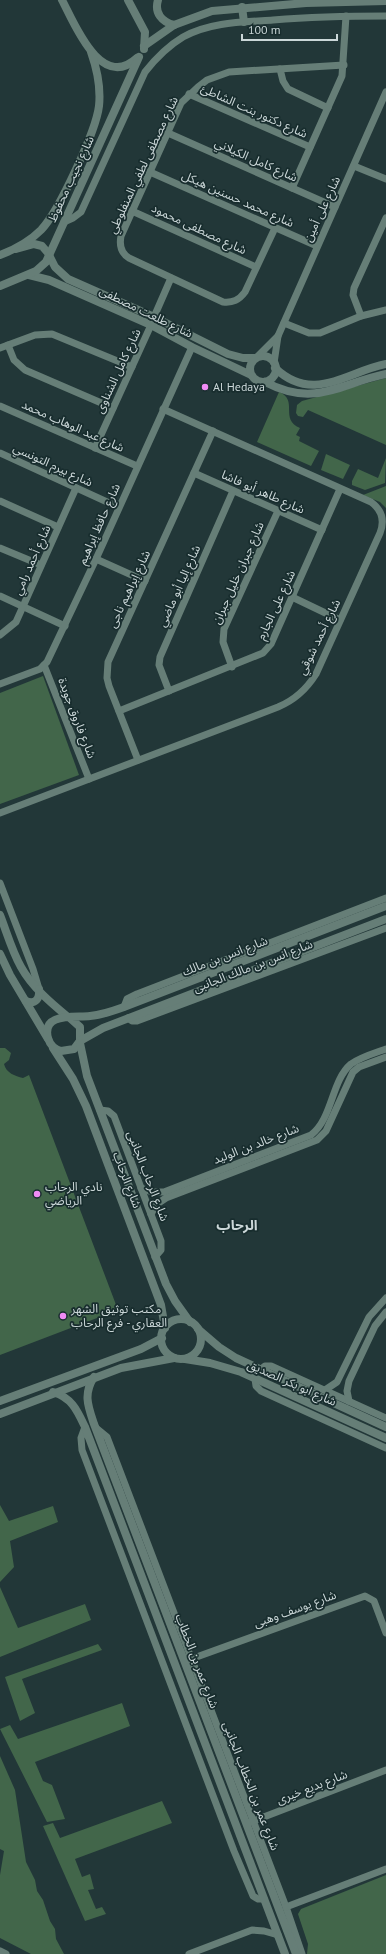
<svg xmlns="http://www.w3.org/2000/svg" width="386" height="1954" font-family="'PT Sans','Noto Sans Arabic',sans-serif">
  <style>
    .green { fill: #42664a }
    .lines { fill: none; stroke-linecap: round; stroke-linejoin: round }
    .minor { stroke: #667e77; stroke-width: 7 }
    .tertiary { stroke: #667e77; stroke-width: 8 }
    .poi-dot { fill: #f08bf5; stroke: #182d2e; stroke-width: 1.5 }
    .labels { text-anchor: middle; stroke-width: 3.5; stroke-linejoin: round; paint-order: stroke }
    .street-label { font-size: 12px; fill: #cbd7d8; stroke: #182d2e }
    .poi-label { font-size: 12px; fill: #cbd7d8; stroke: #182d2e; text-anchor: start }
    .quarter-label { font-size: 14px; font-weight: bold; fill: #cbd7d8; stroke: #182d2e }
  </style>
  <rect width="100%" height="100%" fill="#223738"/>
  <!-- green -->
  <g class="green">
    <path d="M386 378V445L308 410 303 417 298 416 296 413 297 405 302 401Z"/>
    <path d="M279 392C299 400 279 419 300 428L296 435 300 437 299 441 319 451 311 466 257 442Z"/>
    <path d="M326 454 350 465 343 479 321 470Z"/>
    <path d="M386 458 385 483 365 490 352 485V481L358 469 378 478Z"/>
    <path d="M386 486V508L380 502 363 495Z"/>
    <path d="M43 676 79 775 0 804V693Z"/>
    <path d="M0 1048H5L11 1053 9 1060 4 1064C6 1073 15 1076 23 1078L29 1075 118 1310 0 1355Z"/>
    <path d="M0 1505 9 1521 53 1506 58 1522 10 1541 14 1567 0 1582Z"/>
    <path d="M0 1587 18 1628 85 1604 91 1620 0 1657Z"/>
    <path d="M98 1644 102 1650 22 1679 35 1713 20 1721 5 1677Z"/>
    <path d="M122 1703 130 1726 35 1762 43 1781 52 1785 65 1819 47 1822 0 1729 10 1725 18 1739Z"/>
    <path d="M0 1756 15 1790 26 1862 35 1880 37 1891 43 1900 50 1921 55 1929 56 1939 64 1954H31L0 1938V1875L4 1851 0 1849Z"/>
    <path d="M162 1801 172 1823 75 1859 82 1877 90 1874 94 1889 88 1890 96 1909 102 1907 106 1914 85 1921 43 1826 53 1823 60 1838Z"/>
    <path d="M386 1875V1954H307L308 1944 298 1914 301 1909Z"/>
  </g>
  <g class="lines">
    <!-- minor -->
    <g class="minor">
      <path d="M280 69 283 81 288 89 328 108"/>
      <path d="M189 94 310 147"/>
      <path d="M168 133 335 207"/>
      <path d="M354 166 386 179"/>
      <path d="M150 172 317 246"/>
      <path d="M292 188 342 76 346 16"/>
      <path d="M132 211 256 267"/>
      <path d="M64 222 73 218 81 212 145 72C156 58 168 46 183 37 210 22 243 22 273 20 310 17 348 16 386 16"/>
      <path d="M275 228 245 292C239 300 233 303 223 302L129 258C121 253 119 246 121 236L181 103 198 87 207 80 229 72 344 65"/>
      <path d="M361 316 353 295 354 288 386 218"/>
      <path d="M154 317 171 278"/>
      <path d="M284 323 309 333H320L361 316 386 310"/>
      <path d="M8 345 14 360 25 370 113 408"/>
      <path d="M0 348 35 335 52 334 132 367"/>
      <path d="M257 357 278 336 386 92"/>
      <path d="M274 363 278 336"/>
      <path d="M0 406 137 466"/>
      <path d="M95 448 151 325"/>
      <path d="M0 453 118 507"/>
      <path d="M194 473 322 530"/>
      <path d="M0 501 58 527"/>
      <path d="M0 548 41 565"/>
      <path d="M96 559 145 581"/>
      <path d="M0 596 65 626"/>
      <path d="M292 597 340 620"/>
      <path d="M0 635 16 622 76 488"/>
      <path d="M44 665 89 779"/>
      <path d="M232 667 223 642 224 629 278 511"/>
      <path d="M0 684 40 669 47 662 96 559 192 347"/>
      <path d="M169 691 159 665 160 657 233 491"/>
      <path d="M119 711 263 653 271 644 340 489"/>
      <path d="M138 760 109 686 107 678 108 662 213 431"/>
      <path d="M0 813 278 707C295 700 306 690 316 674L380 533C385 520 382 510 371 502L163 409"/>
      <path d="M0 883 33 969 39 989"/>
      <path d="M124 1007 127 999 137 994 386 898"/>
      <path d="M128 1018 132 1021H137L386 928"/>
      <path d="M100 1110 108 1111 114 1116 161 1241V1250L155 1257"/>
      <path d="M141 1188 152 1192H164L311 1135C333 1118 331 1081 351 1064 361 1057 375 1053 386 1049"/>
      <path d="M151 1214 157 1204 166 1198 317 1140 326 1131 353 1072 359 1067 386 1057"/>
      <path d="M260 1370 265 1366H271L386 1418"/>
      <path d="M255 1379 256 1386 261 1391 386 1448"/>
      <path d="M325 1390 337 1382 369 1317 386 1298"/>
      <path d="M349 1401 347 1391 349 1381 375 1326 386 1312"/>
      <path d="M85 1427 81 1438 82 1450 234 1851 253 1896 258 1899H264"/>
      <path d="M96 1428 107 1437 286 1907 302 1954"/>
      <path d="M191 1659 365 1596 374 1601 386 1633"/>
      <path d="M248 1823 386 1770"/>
      <path d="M286 1907 386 1869"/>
      <path d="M0 1951 6 1954"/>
      <path d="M189 1954 252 1930 264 1931 278 1935"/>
    </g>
    <!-- tertiary -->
    <g class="tertiary">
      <path d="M62 0C75 25 101 91 137 58"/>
      <path d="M128 0 145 32 144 49"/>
      <path d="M158 0C154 13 162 22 174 25"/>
      <path d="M242 7 244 22"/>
      <path d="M144 46 174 25 212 11 306 3 386 1"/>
      <path d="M16 249 34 244 42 246 48 253 55 267 68 279 154 317 228 354 243 358H255"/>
      <path d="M0 255C16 249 29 242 41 230 59 211 96 131 99 106 101 87 97 69 91 52"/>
      <path d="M29 275 49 280 151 325 192 347 251 375"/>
      <path d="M0 286 36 271 46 262 139 57"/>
      <circle cx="263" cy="369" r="13"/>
      <path d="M275 368C313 404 346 372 386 364"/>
      <path d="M265 382C315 408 338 384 386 374"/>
      <path d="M0 915C7 933 12 951 21 967 32 987 51 1003 68 1017"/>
      <path d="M0 954 10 975 48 1039"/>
      <path d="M26 1001C36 1005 40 998 39 989"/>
      <path d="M70 1018 80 1027V1041L74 1049 61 1051C54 1049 50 1045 48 1038 41 1012 76 1018 90 1016 101 1015 113 1011 124 1007L386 906"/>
      <path d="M80 1041 103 1028 386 919"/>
      <path d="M80 1043 87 1076 166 1284 175 1301 190 1322"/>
      <path d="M53 1048 73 1079 86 1106 161 1305 165 1328"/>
      <circle cx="181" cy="1339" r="20"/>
      <path d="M198 1329 219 1347 236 1358 386 1427"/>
      <path d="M185 1359 210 1363 241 1372 386 1438"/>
      <path d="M94 1377C83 1394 88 1406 94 1424L296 1954"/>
      <path d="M53 1392C72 1398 77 1410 85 1427L285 1954"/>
      <path d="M0 1401 141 1349 162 1338"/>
      <path d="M0 1414 121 1368 174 1358"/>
    </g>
  </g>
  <!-- markers -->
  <g class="poi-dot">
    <circle cx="205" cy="387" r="4"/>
    <circle cx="37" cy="1194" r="4"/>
    <circle cx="63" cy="1316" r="4"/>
  </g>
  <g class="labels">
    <!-- street labels -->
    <g class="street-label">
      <text transform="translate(254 111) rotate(24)" y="4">شارع دكتور بنت الشاطئ</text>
      <text transform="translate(256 160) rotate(24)" y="4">شارع كامل الكيلاني</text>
      <text transform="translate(143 165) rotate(-65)" y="4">شارع مصطفى لطفي المنفلوطي</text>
      <text transform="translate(71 179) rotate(-65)" y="4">شارع نجيب محفوظ</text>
      <text transform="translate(238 199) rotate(24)" y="4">شارع محمد حسنين هيكل</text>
      <text transform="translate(322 209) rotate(-65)" y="4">شارع على أمين</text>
      <text transform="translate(199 229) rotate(25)" y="4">شارع مصطفى محمود</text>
      <text transform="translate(146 312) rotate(26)" y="4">شارع طلعت مصطفى</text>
      <text transform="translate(118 371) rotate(-65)" y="4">شارع كامل الشناوى</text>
      <text transform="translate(73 426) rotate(24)" y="4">شارع عبد الوهاب محمد</text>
      <text transform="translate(53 465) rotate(25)" y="4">شارع بيرم التونسي</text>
      <text transform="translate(263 492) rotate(24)" y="4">شارع طاهر أبو فاشا</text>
      <text transform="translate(99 524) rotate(-66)" y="4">شارع حافظ إبراهيم</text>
      <text transform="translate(32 560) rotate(-66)" y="4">شارع أحمد رامي</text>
      <text transform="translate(238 573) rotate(-66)" y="4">شارع جبران خليل جبران</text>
      <text transform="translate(179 586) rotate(-66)" y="4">شارع إليا أبو ماضي</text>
      <text transform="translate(129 589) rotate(-65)" y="4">شارع إبراهيم ناجى</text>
      <text transform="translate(276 605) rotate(-65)" y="4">شارع على الجارم</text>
      <text transform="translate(319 637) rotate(-64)" y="4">شارع أحمد شوقي</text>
      <text transform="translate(77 718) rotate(69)" y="4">شارع فاروق جويدة</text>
      <text transform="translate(225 956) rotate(-21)" y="4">شارع انس بن مالك</text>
      <text transform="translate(253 966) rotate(-21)" y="4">شارع انس بن مالك الجانبى</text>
      <text transform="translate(256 1144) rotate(-21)" y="4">شارع خالد بن الوليد</text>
      <text transform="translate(148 1176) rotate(69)" y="4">شارع الرحاب الجانبى</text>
      <text transform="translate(127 1180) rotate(69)" y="4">شارع الرحاب</text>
      <text transform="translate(292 1383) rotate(24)" y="4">شارع ابو بكر الصديق</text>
      <text transform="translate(295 1609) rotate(-20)" y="4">شارع يوسف وهبى</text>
      <text transform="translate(197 1661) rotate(69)" y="4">شارع عمر بن الخطاب</text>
      <text transform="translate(251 1786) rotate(69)" y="4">شارع عمر بن الخطاب الجانبى</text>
      <text transform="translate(312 1787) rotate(-21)" y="4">شارع بديع خيرى</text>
    </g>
    <!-- poi labels -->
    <g class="poi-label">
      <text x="213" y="391">Al Hedaya</text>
      <text x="45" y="1191">نادي الرحاب<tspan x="45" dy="14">الرياضي</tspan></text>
      <text x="71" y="1313">مكتب توثيق الشهر<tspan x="71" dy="14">العقاري - فرع الرحاب</tspan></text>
    </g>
    <!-- quarter labels -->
    <g class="quarter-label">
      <text x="237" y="1230">الرحاب</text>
    </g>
  </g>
  <!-- scale -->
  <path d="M242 34v6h95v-6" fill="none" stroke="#cbd7d8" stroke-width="2"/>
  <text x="248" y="34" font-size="12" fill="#cbd7d8" stroke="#182d2e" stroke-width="3" paint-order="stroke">100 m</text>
</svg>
